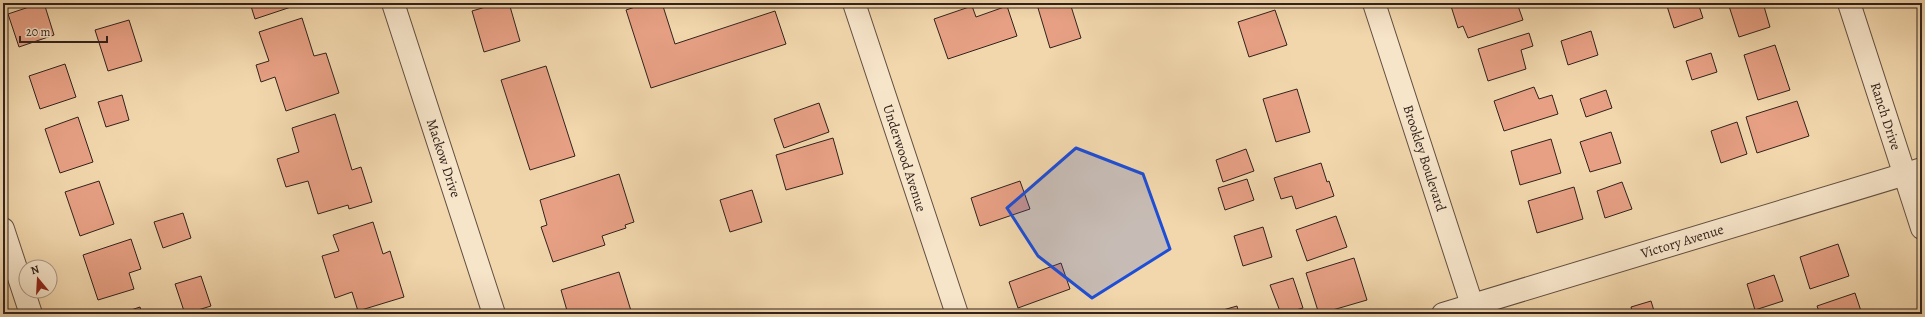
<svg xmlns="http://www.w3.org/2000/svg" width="1925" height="317" font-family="Alegreya,serif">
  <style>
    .building { fill: #e7a084; stroke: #31221c }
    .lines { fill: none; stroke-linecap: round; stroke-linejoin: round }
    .minor-casing { stroke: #614f40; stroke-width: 24 }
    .minor { stroke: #f7e5ca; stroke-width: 22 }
    .marked { fill: #1d4ed8; fill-opacity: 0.2; stroke: #1d4ed8; stroke-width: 3; stroke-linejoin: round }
    .labels { text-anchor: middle; stroke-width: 4; stroke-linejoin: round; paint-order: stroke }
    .street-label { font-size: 14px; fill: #31221c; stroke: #f7e5ca }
  </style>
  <rect width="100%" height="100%" fill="#f2d7ad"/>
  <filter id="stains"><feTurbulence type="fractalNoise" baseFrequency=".005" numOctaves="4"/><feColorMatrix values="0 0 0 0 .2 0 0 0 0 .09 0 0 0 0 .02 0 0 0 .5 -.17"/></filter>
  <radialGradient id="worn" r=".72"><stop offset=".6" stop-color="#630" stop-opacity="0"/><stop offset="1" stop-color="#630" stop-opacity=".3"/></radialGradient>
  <!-- building -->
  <g class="building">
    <path d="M41 3H44L54 35 19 47 8 14Z"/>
    <path d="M250 3H303L255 19Z"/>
    <path d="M499 3H509L520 41 484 52 472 11Z"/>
    <path d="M647 3H662L675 44 775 11 786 44 651 88 626 10Z"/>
    <path d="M1053 3H1070L1081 38 1050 48 1038 8Z"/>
    <path d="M1450 3H1517L1523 20 1468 38 1463 26 1458 28Z"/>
    <path d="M1666 3H1698L1703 18 1674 28Z"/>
    <path d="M1728 3H1763L1770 27 1739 37Z"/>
    <path d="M972 6 976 17 1007 6 1017 36 948 59 934 19Z"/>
    <path d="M1275 10 1287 45 1249 57 1238 22Z"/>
    <path d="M302 18 314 56 326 53 339 93 286 111 275 77 261 82 256 65 269 61 259 32Z"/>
    <path d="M129 20 142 61 108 71 95 30Z"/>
    <path d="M1591 31 1598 55 1568 65 1561 41Z"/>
    <path d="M1529 33 1533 46 1521 50 1526 69 1488 81 1478 49Z"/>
    <path d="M1775 45 1790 90 1758 100 1744 55Z"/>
    <path d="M1711 53 1717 72 1692 80 1686 61Z"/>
    <path d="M65 64 76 97 40 109 29 76Z"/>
    <path d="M546 66 575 156 530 170 501 80Z"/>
    <path d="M1534 87 1539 99 1552 95 1558 114 1504 131 1494 101Z"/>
    <path d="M1297 89 1310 132 1276 142 1263 99Z"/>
    <path d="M1606 90 1612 108 1586 117 1580 99Z"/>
    <path d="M122 95 129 120 106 127 98 102Z"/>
    <path d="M1797 101 1809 136 1757 153 1746 117Z"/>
    <path d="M819 103 829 132 784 148 774 119Z"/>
    <path d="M335 114 352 170 361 167 372 202 349 209 348 205 318 214 308 181 286 187 277 159 299 152 292 128Z"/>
    <path d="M78 117 93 162 60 173 45 129Z"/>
    <path d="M1737 122 1747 154 1721 163 1711 131Z"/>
    <path d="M1611 132 1621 163 1590 172 1580 142Z"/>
    <path d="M833 138 843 174 786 190 776 155Z"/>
    <path d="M1551 139 1561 173 1520 185 1511 151Z"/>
    <path d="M1246 149 1254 171 1223 182 1216 160Z"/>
    <path d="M1321 163 1327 182 1329 181 1334 196 1296 209 1292 196 1281 199 1274 178Z"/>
    <path d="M619 174 634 222 625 225 626 228 602 236 605 245 553 262 541 227 547 225 540 200Z"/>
    <path d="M1247 179 1254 200 1225 210 1218 188Z"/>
    <path d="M99 181 114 224 80 236 65 192Z"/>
    <path d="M1020 181 1030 209 980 226 971 198Z"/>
    <path d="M1622 182 1632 209 1605 218 1597 191Z"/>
    <path d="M1574 187 1583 219 1537 233 1528 201Z"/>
    <path d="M752 190 762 222 730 232 720 200Z"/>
    <path d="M183 213 191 238 163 248 154 222Z"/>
    <path d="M1336 216 1347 247 1307 261 1296 230Z"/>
    <path d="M373 222 383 254 390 251 404 297 358 311 352 292 335 298 322 256 339 251 333 235Z"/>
    <path d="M1263 227 1272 257 1243 266 1234 236Z"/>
    <path d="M131 239 141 269 129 273 134 289 98 300 83 255Z"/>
    <path d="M1838 244 1849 276 1810 289 1800 257Z"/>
    <path d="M1354 258 1367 300 1319 314 1306 273Z"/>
    <path d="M1061 263 1070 289 1018 308 1009 282Z"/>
    <path d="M619 272 632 314H568L561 290Z"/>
    <path d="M1774 275 1783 301 1755 310 1747 284Z"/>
    <path d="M201 276 211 306 185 314 175 284Z"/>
    <path d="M1293 278 1303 308 1281 314 1270 285Z"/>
    <path d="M1855 293 1862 314H1820L1817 306Z"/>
    <path d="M1651 301 1655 314H1633L1631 307Z"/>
    <path d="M1237 306 1239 314H1209Z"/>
    <path d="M140 307 142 314H119Z"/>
  </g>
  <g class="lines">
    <defs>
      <g id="minor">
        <path d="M393 3 494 314"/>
        <path d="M854 3 957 314"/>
        <path d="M1374 3 1475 314"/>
        <path d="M1849 3 1922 228"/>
        <path d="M3 229 31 314"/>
        <path d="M1443 314 1922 169"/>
      </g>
    </defs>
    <!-- minor casing -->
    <use href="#minor" class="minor-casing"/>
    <!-- minor -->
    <use href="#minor" class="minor"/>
  </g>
  <!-- marked area -->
  <path class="marked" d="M1076 148 1143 174 1170 249 1092 298 1038 256 1007 208Z"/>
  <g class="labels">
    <!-- street labels -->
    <g class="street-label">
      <text transform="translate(1886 116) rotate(72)" y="5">Ranch Drive</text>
      <text transform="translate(444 158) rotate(72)" y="5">Mackow Drive</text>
      <text transform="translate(905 158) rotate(72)" y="5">Underwood Avenue</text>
      <text transform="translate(1425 158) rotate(72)" y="5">Brookley Boulevard</text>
      <text transform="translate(1682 241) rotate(-17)" y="5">Victory Avenue</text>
    </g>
  </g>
  <!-- margin -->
  <rect width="1925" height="317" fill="none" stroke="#f2d7ad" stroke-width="16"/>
  <rect x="4" y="4" width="1917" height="309" fill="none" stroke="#31221c" stroke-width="2"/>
  <rect x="8" y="8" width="1909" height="301" fill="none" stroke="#31221c"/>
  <!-- north arrow -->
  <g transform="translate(38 279) rotate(342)"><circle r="19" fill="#f7e5ca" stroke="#a89784"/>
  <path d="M0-3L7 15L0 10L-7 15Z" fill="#8f2418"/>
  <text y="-6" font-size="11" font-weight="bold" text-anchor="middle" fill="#31221c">N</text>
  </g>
  <!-- scale -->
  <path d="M20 36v6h87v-6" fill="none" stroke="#31221c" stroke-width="2"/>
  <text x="26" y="36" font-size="12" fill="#31221c" stroke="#f7e5ca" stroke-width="3" paint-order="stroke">20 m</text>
  <rect width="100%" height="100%" filter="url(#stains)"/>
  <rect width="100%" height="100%" fill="url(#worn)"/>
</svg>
